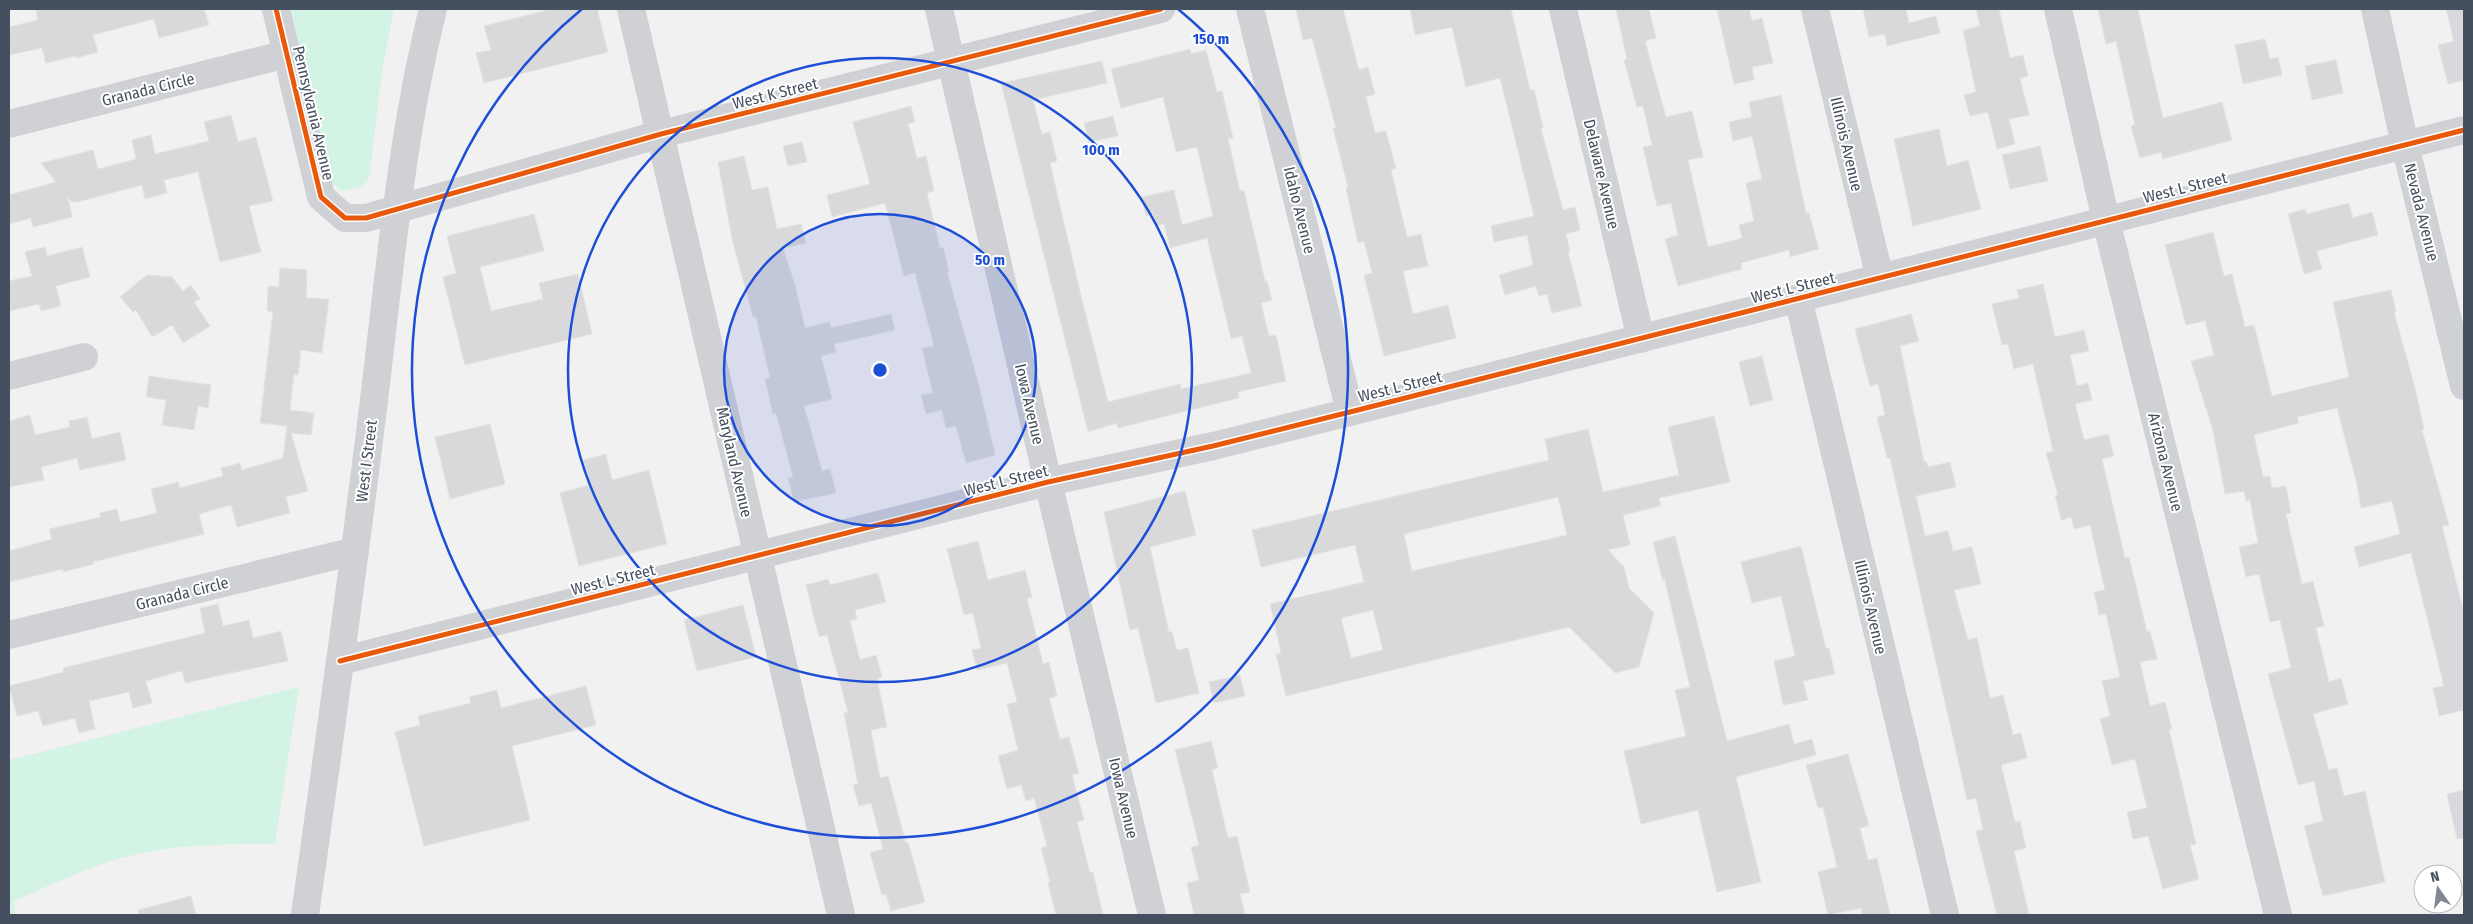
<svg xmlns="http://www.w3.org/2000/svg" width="2473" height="924" font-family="'Fira Sans Condensed',sans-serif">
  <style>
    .green { fill: #d3f3e4 }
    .building { fill: #d9d9db; stroke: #e3e3e4; fill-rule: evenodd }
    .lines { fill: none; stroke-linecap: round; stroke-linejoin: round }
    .minor { stroke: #cfd1d5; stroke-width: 28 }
    .cycleway-casing { stroke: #fff; stroke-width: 8 }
    .cycleway { stroke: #e8590c; stroke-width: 5 }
    .ring { fill: none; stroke: #1d4ed8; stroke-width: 2.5 }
    .labels { text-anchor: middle; stroke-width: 4; stroke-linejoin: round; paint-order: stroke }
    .street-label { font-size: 16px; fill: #464f60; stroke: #fff }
    .centre { fill: #1d4ed8; stroke: #fff; stroke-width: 2.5 }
    .ring-label { font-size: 15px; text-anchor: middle; font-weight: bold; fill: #1d4ed8; stroke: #fff; stroke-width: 4; stroke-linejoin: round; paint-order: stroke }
  </style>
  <rect width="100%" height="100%" fill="#f2f1f1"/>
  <!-- green -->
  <g class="green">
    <path d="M291 9H394L382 71 369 179 362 186 342 191 332 184Z"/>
    <path d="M299 687 275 844C231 844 186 844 142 853 97 862 55 883 13 902L16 915H9V760Z"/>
  </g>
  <!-- building -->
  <g class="building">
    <path d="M36 9H204L209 25 159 38 154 19 93 35 98 52 76 58V56L46 63 42 48 9 55V27L38 20Z"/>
    <path d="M552 9H597L608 52 484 83 476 53 491 50 484 26Z"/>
    <path d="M1296 9H1343L1359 70 1368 67 1375 94 1366 97 1375 133 1386 131 1396 168 1391 170 1407 237 1421 234 1428 266 1403 271 1413 314 1448 305 1456 338 1384 356 1364 275 1372 273 1364 241 1358 243 1346 188 1348 187 1333 128H1336L1312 38 1303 40Z"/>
    <path d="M1410 9H1511L1530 90 1534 89 1543 128 1541 129 1563 210 1575 207 1580 230 1566 234 1570 252H1568L1582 306 1552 313 1547 294 1539 296 1536 286 1505 295 1499 275 1533 265 1527 235 1494 242 1491 226 1534 216 1500 78 1466 87 1452 27 1415 35Z"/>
    <path d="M1616 9H1649L1656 38 1645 41 1666 117 1692 111 1703 157 1688 160 1708 247 1742 238 1739 225 1754 221 1746 183 1762 179 1752 136 1733 141 1729 122 1752 117 1749 102 1781 95 1806 213H1809L1819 249 1790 257 1789 250 1741 263 1742 269 1678 286 1665 239 1678 235 1671 203 1657 206 1643 147 1652 145 1643 106 1637 107 1624 60 1627 59Z"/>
    <path d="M1717 9H1749L1752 21 1762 18 1773 63 1752 67 1754 80 1734 84Z"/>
    <path d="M1863 9H1906L1909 23 1936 16 1940 33 1887 46 1885 34 1869 37Z"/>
    <path d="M1976 9H1999L2010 58 2023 55 2028 76 2020 78 2029 115 2009 119 2015 144 1997 149 1988 112 1970 116 1964 95 1976 92 1963 30 1980 26Z"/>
    <path d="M2098 9H2138L2163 118 2222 102 2232 140 2163 159 2161 152 2140 158 2131 126 2135 125 2116 41 2106 44Z"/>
    <path d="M2446 9H2464V80L2448 84 2438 45 2454 41Z"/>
    <path d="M2265 39 2270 59 2278 57 2282 75 2243 84 2235 45Z"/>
    <path d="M1190 49 1191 54 1206 50 1217 92 1222 91 1233 138 1228 139 1240 191 1244 190 1265 281H1267L1272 300 1261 303 1269 336 1276 335 1286 381 1238 392 1239 398 1118 428 1117 423 1088 432 1001 83 1102 61 1107 83 1033 100 1042 134 1050 132 1057 161 1050 163 1083 304 1108 402 1180 384 1181 389 1251 373 1242 336 1231 339 1207 238 1170 248 1164 224 1156 226 1153 214 1146 216 1142 197 1174 190 1182 225 1213 216 1197 147 1176 152 1163 97 1121 108 1111 69Z"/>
    <path d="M2336 60 2343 93 2312 100 2305 66Z"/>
    <path d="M911 106 915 122 908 124 917 158 926 156 934 191 927 193 940 248 943 247 949 271 947 272 978 382 995 455 966 463 956 426 946 428 942 410 926 414 921 395 933 393 922 348 934 346 915 273 904 276 885 203 832 217 827 195 870 184 853 122Z"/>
    <path d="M231 115 238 142 256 137 273 201 249 206 261 252 220 262 198 172 164 180 167 193 145 199 142 185 77 202H72L68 197 72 217 33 227 31 218 9 224V195L56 182 41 163 93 150 98 169 136 159 132 140 151 135 155 154 209 141 204 122Z"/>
    <path d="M1113 116 1118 136 1089 142 1084 123Z"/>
    <path d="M1939 129 1947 166 1968 160 1981 209 1913 226 1894 139Z"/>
    <path d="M802 142 807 162 788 166 783 146Z"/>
    <path d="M2040 146 2048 181 2010 189 2002 155Z"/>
    <path d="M744 156 752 190 768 187 777 229 801 224 806 243 783 248 795 285 805 328 830 322 831 328 891 314 895 330 834 344 836 352 821 356 832 399 804 406 822 471 830 469 836 493 794 502 788 478 793 477 776 413 773 414 765 379 770 378 756 317H753L732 239 718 162Z"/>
    <path d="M2349 203 2353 218 2372 212 2378 235 2317 251 2322 269 2304 274 2288 214 2305 209 2307 214Z"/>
    <path d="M534 214 544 251 480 267 491 311 543 299 539 283 578 274 592 334 465 365 443 277 456 273 447 236Z"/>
    <path d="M2213 232 2224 276 2232 274 2245 327 2254 325 2272 396 2349 377 2333 302 2391 290 2396 311 2394 312 2416 392 2424 429 2422 430 2449 525 2442 526 2464 613V710L2439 716 2433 688 2444 686 2411 553 2359 567 2354 547 2400 534 2392 501 2361 508 2357 484 2337 408 2297 417 2299 423 2254 435 2263 477 2270 476 2272 488 2286 486 2291 513 2286 514 2302 584 2313 581 2324 626 2316 628 2329 682 2341 678 2348 704 2313 714 2329 770 2337 768 2344 796 2365 791 2385 882 2323 896 2304 826 2323 821 2314 781 2298 785 2268 674 2291 668 2280 620 2270 622 2259 574 2246 577 2239 547 2258 543 2250 500 2246 501 2244 491 2225 494 2213 430 2191 361 2214 355 2205 321 2186 325 2165 245Z"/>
    <path d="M45 247 47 256 82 247 90 277 56 286 61 306 41 311 39 304 9 311V281L32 276 25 252Z"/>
    <path d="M280 268 307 270 306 298 329 299 322 353 301 350 298 375 294 374 290 410 314 413 311 435 291 433 308 491 286 497 290 513 237 527 231 505 199 514 204 534 93 562 94 564 63 572V569L9 582V551L52 539 49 529 101 517 100 513 117 509 120 522 157 513 151 489 178 482 180 488 223 476 221 468 240 463 242 470 283 458 287 426 260 423 273 312 267 311 268 286 279 287Z"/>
    <path d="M147 275 172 277 183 291 191 285 200 299 194 302 210 326 183 343 172 325 152 337 136 310 133 312 120 297Z"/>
    <path d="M2043 284 2055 337 2084 330 2089 351 2070 355 2077 386 2088 383 2092 400 2075 404 2084 440 2108 434 2114 456 2102 459 2125 558 2129 557 2147 632 2150 631 2157 659 2140 662 2150 706 2165 702 2172 729H2169L2196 844 2190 845 2199 879 2163 889 2148 836 2133 839 2127 812 2147 808 2135 759 2112 765 2100 719 2110 716 2102 681 2120 677 2106 614 2099 615 2094 592 2105 590 2090 525 2074 529 2071 517 2061 520 2055 495H2058L2046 453 2053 451 2033 364 2014 369 2008 344 2002 345 1992 304 2019 298 2017 290Z"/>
    <path d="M1911 314 1919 341 1900 346 1924 462 1926 461 1928 467 1950 462 1956 487 1916 496 1925 536 1948 531 1953 551 1972 547 1981 584 1954 590 1968 640 1977 637 1990 698 2003 695 2013 735 2021 733 2027 758 2001 765 2015 822 2020 821 2026 848 2014 851 2029 915H1997L1976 831 1983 829 1976 798 1967 800 1890 458H1887L1877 417 1885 415 1878 384 1870 386 1855 329Z"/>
    <path d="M1762 356 1773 400 1750 406 1739 362Z"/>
    <path d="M149 376 211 385 208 408 198 406 194 430 162 425 166 400 146 397Z"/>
    <path d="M30 415 35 435 70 427 69 421 87 417 92 439 120 432 126 460 80 470 77 458 41 467 44 480 9 487V421Z"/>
    <path d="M1714 416 1730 482 1659 498 1661 506 1623 515 1630 545 1608 550 1624 567 1629 588 1654 613 1639 667 1615 673 1569 627 1286 696 1276 654 1281 653 1270 604 1364 582 1355 545 1261 567 1252 530 1549 460 1545 439 1588 429 1603 492 1679 475 1668 427ZM1558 497 1567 535 1412 571 1404 534ZM1373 610 1383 650 1351 658 1341 618Z"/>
    <path d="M490 424 505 484 450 499 435 437Z"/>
    <path d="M606 454 612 480 649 470 667 544 579 566 560 493 590 485 583 460Z"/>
    <path d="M1185 491 1196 535 1150 547 1169 632H1172L1177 650 1188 648 1199 693 1156 703 1138 628 1130 630 1104 512Z"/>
    <path d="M1675 536 1727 741 1789 724 1794 744 1812 739 1816 755 1736 777 1761 882 1717 892 1698 810 1641 824 1624 751 1686 736 1675 690 1690 687 1664 577 1663 582 1653 542Z"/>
    <path d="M978 541 988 580 1025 570 1032 597 1027 598 1043 664 1049 662 1057 696 1049 698 1060 739 1069 737 1079 773 1072 775 1084 820 1077 822 1090 873 1093 872 1103 915H1056L1048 883 1050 882 1041 848 1047 846 1034 798 1026 801 1021 785 1007 789 998 756 1018 750 1007 704 1017 702 1007 663 977 670 972 650 981 648 973 613 964 615 947 549Z"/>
    <path d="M1801 546 1826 649 1829 648 1835 674 1803 681 1808 700 1783 705 1774 661 1795 656 1781 596 1752 603 1741 562Z"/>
    <path d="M878 573 886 602 855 610 857 619 850 621 860 660 876 655 882 677 877 679 887 727 871 730 880 778 888 776 906 843 908 842 925 902 891 911 886 894 882 895 870 853 883 849 871 803 859 806 853 785 858 784 844 713 848 712 827 635 819 637 806 585 828 579 830 585Z"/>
    <path d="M218 604 223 626 249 620 253 638 281 631 288 661 185 683 182 671 146 681 152 703 133 708 129 692 89 701 95 729 79 733 75 718 43 726 38 711 17 716 9 686 64 672 63 668 205 633 200 608Z"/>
    <path d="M743 605 756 657 697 671 684 620Z"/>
    <path d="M1240 675 1245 696 1214 703 1209 682Z"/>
    <path d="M586 686 596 725 512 746 530 820 424 846 395 732 420 725 418 716 471 703 469 697 497 690 501 708Z"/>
    <path d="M1211 741 1218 768 1212 770 1228 838 1237 836 1250 892 1240 894 1245 915H1194L1187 883 1199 880 1191 847 1199 845 1175 750Z"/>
    <path d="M1848 754 1869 826 1860 828 1868 860 1877 858 1890 915H1862L1861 908 1828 915 1818 872 1837 867 1823 807 1818 808 1806 765Z"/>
    <path d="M2464 790V838L2457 839 2447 794Z"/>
    <path d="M191 896 196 915H139L138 910Z"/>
  </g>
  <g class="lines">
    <!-- minor -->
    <g class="minor">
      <path d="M276 9 321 197 345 218H366L661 134 1161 9"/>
      <path d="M631 9 841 915"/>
      <path d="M939 9 1048 482 1152 915"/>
      <path d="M1250 9 1350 412"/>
      <path d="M1563 9 1641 339"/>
      <path d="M1815 9 1880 278"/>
      <path d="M2058 9 2106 220 2278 915"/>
      <path d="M2375 9 2405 145 2464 386"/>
      <path d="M9 124 287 54"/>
      <path d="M1798 298 1945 915"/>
      <path d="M9 376 84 357"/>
      <path d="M9 635 355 551"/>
      <path d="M340 661 1048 482 1213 446 1350 412 2464 130"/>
      <path d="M305 915C329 744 353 572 374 400 390 269 401 137 433 9"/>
    </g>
    <defs>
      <g id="cycleway">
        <path d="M276 9 321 197 345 218H366L661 134 1161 9"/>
        <path d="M340 661 1048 482 1213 446 1350 412 2464 130"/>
      </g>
    </defs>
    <!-- cycleway casing -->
    <use href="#cycleway" class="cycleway-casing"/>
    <!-- cycleway -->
    <use href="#cycleway" class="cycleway"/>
  </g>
  <!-- distance rings -->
  <circle cx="880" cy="370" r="156" fill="#1d4ed8" fill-opacity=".12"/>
  <g class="ring">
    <circle cx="880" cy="370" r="156"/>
    <circle cx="880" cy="370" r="312"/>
    <path d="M1178 9A468 468 0 1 1 582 9"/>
  </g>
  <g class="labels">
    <!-- street labels -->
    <g class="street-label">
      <text transform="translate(148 89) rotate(-14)" y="6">Granada Circle</text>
      <text transform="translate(775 93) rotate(-14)" y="6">West K Street</text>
      <text transform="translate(314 113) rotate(77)" y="6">Pennsylvania Avenue</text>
      <text transform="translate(1847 144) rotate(77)" y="6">Illinois Avenue</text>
      <text transform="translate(1602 174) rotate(77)" y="6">Delaware Avenue</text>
      <text transform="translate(2185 187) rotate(-14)" y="6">West L Street</text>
      <text transform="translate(1300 210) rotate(76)" y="6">Idaho Avenue</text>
      <text transform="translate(2422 212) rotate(76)" y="6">Nevada Avenue</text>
      <text transform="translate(1793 287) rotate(-14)" y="6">West L Street</text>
      <text transform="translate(1400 386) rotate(-14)" y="6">West L Street</text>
      <text transform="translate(1030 404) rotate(77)" y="6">Iowa Avenue</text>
      <text transform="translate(366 461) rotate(-83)" y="6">West I Street</text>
      <text transform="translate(735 462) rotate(77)" y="6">Maryland Avenue</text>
      <text transform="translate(2166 462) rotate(76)" y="6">Arizona Avenue</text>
      <text transform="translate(1006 480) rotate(-14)" y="6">West L Street</text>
      <text transform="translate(613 579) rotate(-14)" y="6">West L Street</text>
      <text transform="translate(182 593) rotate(-14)" y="6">Granada Circle</text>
      <text transform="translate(1871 607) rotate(77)" y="6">Illinois Avenue</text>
      <text transform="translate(1124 798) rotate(77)" y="6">Iowa Avenue</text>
    </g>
  </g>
  <circle cx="880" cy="370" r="8" class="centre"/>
  <g class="ring-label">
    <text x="1211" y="44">150 m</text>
    <text x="1101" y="155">100 m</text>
    <text x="990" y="265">50 m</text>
  </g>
  <!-- border -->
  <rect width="2473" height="924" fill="none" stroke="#464f60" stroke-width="20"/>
  <!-- north arrow -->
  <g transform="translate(2438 889) rotate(346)"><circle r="24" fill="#ffffff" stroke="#b5b9bf"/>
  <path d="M0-4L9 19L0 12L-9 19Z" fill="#828893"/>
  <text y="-8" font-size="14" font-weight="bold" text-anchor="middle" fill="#464f60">N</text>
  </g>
</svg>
